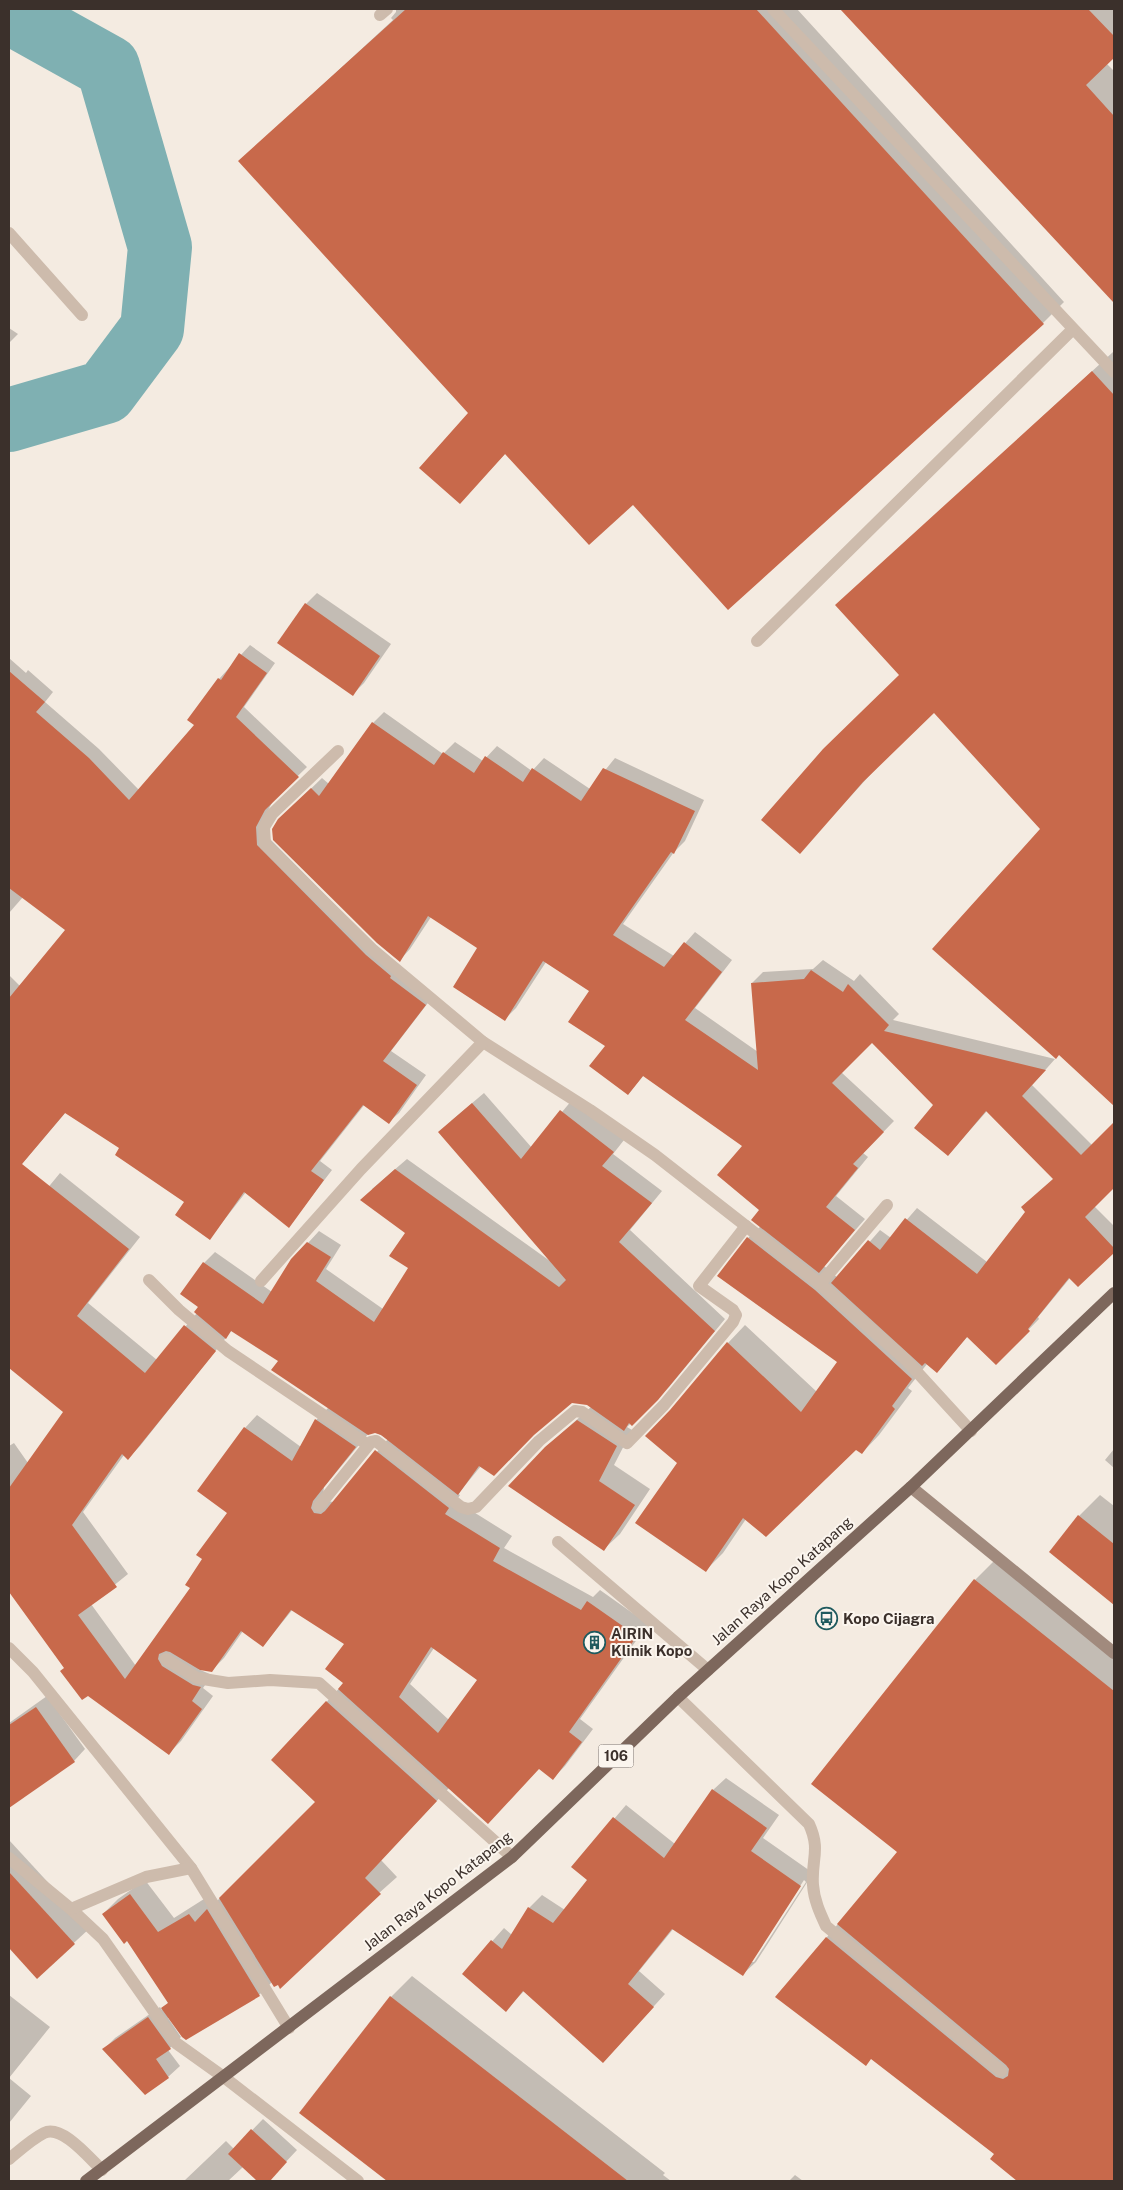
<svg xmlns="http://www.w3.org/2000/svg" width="1123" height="2190" font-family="'Public Sans',sans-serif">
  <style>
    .shadow { fill: #0003; fill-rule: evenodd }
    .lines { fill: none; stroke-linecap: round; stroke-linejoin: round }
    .river { stroke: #7fb0b2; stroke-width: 64 }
    .building { fill: #c8694b; fill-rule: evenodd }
    .lane { stroke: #cdbbac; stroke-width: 12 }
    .street { stroke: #cdbbac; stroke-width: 12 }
    .secondary { stroke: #a18a7d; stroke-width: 12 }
    .primary { stroke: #7d675c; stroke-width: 12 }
    .labels { text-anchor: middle; stroke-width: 4; stroke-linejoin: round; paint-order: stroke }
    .shield { fill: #fbf5ee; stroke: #756b66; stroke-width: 1 }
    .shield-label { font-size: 14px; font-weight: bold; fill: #3b302b }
    .street-label { font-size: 15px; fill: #3b302b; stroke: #fbf5ee }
    .poi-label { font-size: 15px; font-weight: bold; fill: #3b302b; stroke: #fbf5ee; text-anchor: start }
  </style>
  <rect width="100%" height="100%" fill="#f4ebe1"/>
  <!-- shadow -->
  <g class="shadow">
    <path d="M396 9H797L1064 302 1043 323 634 503 506 453 460 502 470 413 240 161 393 20 391 18 396 12Z"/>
    <path d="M841 9H1114V57L1107 64 1114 71V301Z"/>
    <path d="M9 328 18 334 9 343Z"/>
    <path d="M1113 352 1114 354V1105L1059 1054 1041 829 934 711 880 764 800 852 901 675 837 605Z"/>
    <path d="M317 593 391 644 364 683 353 694 306 604Z"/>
    <path d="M250 645 275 663 244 707 307 767 274 799 265 816 266 835 376 946 434 995 391 1051 426 1075 399 1113 389 1122 365 1104 320 1161 332 1170 289 1226 246 1192 210 1238 185 1202 121 1148 66 1112 21 1165 11 1174 9 1172V975L20 986 66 930 23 897 9 913V865L41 832 13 803 9 806V658L26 673 28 670 53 692 45 702 99 749 139 790 196 725 189 720 219 679Z"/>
    <path d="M384 712 443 754 455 742 483 761 497 746 532 771 544 758 590 789 615 758 704 800 685 841 674 852 623 924 674 956 695 932 732 960 695 1008 758 1052 752 983 763 972 813 969 823 960 854 981 860 974 899 1014 893 1020 1055 1059 1032 1085 1092 1145 1114 1124V1185L1094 1206 1114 1226V1251L1078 1286 1070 1278 1038 1317 1039 1319 996 1363 968 1336 937 1371 927 1364 908 1388 912 1391 879 1435 862 1453 856 1448 746 1519 723 1553 706 1570 678 1463 671 1411 728 1343 745 1325 817 1392 839 1362 748 1238 761 1226V1209L744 1145 644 1075 628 1094 606 1046 591 990 546 962 516 1008 505 1019 479 948 431 917 410 949 400 960 291 808 322 778 329 784 373 723ZM872 1041 935 1105 948 1155 987 1111 1054 1178 987 1262 917 1208 891 1238 880 1230 838 1278 824 1266 865 1219 836 1196 868 1157 863 1153 894 1121 841 1072Z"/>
    <path d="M484 1093 532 1148 572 1100 624 1140 613 1154 662 1191 630 1230 725 1319 669 1387 627 1427 632 1430 614 1465 650 1489 620 1534 604 1549 545 1448 591 1407 587 1404 572 1402 481 1466 458 1494 460 1495 456 1501 512 1536 504 1548 593 1597 600 1590 648 1624 580 1719 593 1729 565 1766 553 1778 539 1768 449 1788 381 1860 397 1877 278 1983 272 1982 259 1995 168 2018 181 2037 168 2050 180 2066 168 2077 145 2093 104 2049 115 2038 160 2007 162 2010 169 2002 127 1940 103 1914 118 1899 145 1880 174 1918 204 1899 210 1908 317 1801 273 1760 345 1682 346 1643 293 1609 263 1646 243 1631 224 1658 211 1671 198 1669 212 1675 203 1688 213 1696 181 1741 169 1753 65 1667 9 1590V1446L14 1443 28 1463 65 1412 9 1367V1235L60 1173 140 1237 88 1303 157 1360 197 1313 204 1263 215 1252 272 1292 308 1243 319 1231 341 1245 326 1269 383 1309 410 1268 407 1233 372 1189 407 1159 550 1261 451 1121ZM232 1330 280 1361 329 1407 316 1420 301 1447 257 1415 245 1428 229 1513 192 1588 136 1666 91 1604 128 1574 83 1512 124 1455 128 1458 140 1446ZM375 1432 388 1439 334 1502 326 1501 323 1496 324 1487 368 1434ZM434 1648 478 1680 449 1720 410 1684Z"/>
    <path d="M1114 1449V1468L1105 1460Z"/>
    <path d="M1100 1495 1114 1506V1603L1051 1552 1079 1516Z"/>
    <path d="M996 1559 1114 1653V2181H1019L992 2159 996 2154 872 2058 777 1997 898 1852 812 1784 975 1580Z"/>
    <path d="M47 1696 85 1749 74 1761 13 1804 9 1798V1723Z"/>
    <path d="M726 1778 779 1815 763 1838 813 1873 756 1962 743 1974 674 1928 639 1971 665 1994 615 2049 524 1991 506 2010 463 1974 504 1928 512 1935 529 1908 542 1895 565 1910 588 1880 573 1867 626 1805 675 1844 713 1790ZM804 1880 806 1882 754 1962H751Z"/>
    <path d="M9 1840 90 1928 37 1977 9 1946Z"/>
    <path d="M412 1976 665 2173 663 2175 671 2181H389L301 2113 391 1997Z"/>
    <path d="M9 1995 50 2027 9 2078 31 2096 9 2123Z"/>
    <path d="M263 2119 297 2150 268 2181H259L243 2167 228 2181H184L226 2141 234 2149Z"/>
    <path d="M795 2175 803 2181H789Z"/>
  </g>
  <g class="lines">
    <!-- river -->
    <path class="river" d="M9 12 108 67 160 247 152 329 105 392 9 420"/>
  </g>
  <!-- building -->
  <g class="building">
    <path d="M406 9H756L1044 324 728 610 633 505 589 545 505 454 460 504 419 468 468 413 238 161Z"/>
    <path d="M840 9H1088L1114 36V58L1086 85 1114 116V303Z"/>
    <path d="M1092 371 1114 395V1106L1059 1055 1056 1059 932 949 1040 829 934 713 863 782 800 854 761 820 823 749 899 675 835 605Z"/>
    <path d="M305 603 380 656 353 696 277 643Z"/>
    <path d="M239 653 267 673 236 717 299 777 265 810 256 827 257 845 366 955 391 976 390 978 426 1005 383 1061 417 1085 389 1124 363 1105 311 1171 324 1180 289 1228 244 1192 210 1240 175 1215 184 1202 115 1155 119 1148 65 1113 22 1164 129 1249 77 1316 145 1373 184 1325 216 1351 128 1460 122 1454 72 1525 117 1587 78 1615 125 1679 190 1588 185 1585 202 1559 196 1555 227 1513 197 1491 244 1427 292 1461 315 1419 356 1447 313 1501 311 1508 314 1513 321 1514 325 1511 375 1450 449 1508 445 1514 500 1548 493 1561 581 1610 587 1601 637 1636 569 1732 582 1742 553 1780 539 1769 488 1824 338 1689 343 1683 325 1669 344 1644 291 1610 263 1647 241 1631 212 1672 200 1670 170 1652 166 1651 159 1654 158 1659 162 1666 193 1685 201 1687 192 1701 202 1709 169 1755 88 1696 82 1700 60 1671 64 1668 9 1592V1488L63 1412 9 1368V998L65 930 9 888V671L45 702 36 712 89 758 129 800 194 725 187 720 218 678 221 680ZM431 1647 477 1680 438 1733 399 1697Z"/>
    <path d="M372 722 434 765 443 752 474 773 485 756 523 782 532 768 581 801 603 768 695 811 674 854 671 852 613 935 664 967 684 942 722 972 685 1020 758 1070 751 983 804 979 811 970 843 992 848 984 889 1025 884 1031 1046 1070 1022 1096 1081 1155 1114 1122V1188L1085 1217 1114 1248V1253L1078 1287 1069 1278 1028 1329 1030 1331 996 1365 967 1337 937 1373 925 1363 922 1366 831 1283 868 1240 880 1250 905 1218 977 1274 1025 1212 1021 1207 1053 1179 986 1111 948 1156 914 1128 933 1105 872 1043 832 1083 884 1132 853 1164 858 1168 826 1207 855 1230 819 1273 751 1220 759 1210 717 1175 742 1146 643 1076 628 1095 589 1066 605 1046 568 1022 589 991 543 961 505 1021 453 987 477 948 428 916 400 962 377 943 273 840 272 829 278 819 311 788 319 796Z"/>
    <path d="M472 1103 521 1159 560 1110 614 1152 602 1166 652 1203 619 1242 715 1331 658 1400 632 1426 629 1423 624 1431 587 1405 572 1403 534 1435 494 1476 479 1466 458 1495 381 1435 375 1433 368 1435 271 1370 278 1361 231 1331 226 1339 194 1312 198 1307 180 1294 203 1262 263 1304 291 1259 307 1242 331 1257 316 1281 374 1322 408 1268 389 1256 405 1233 360 1200 395 1169 559 1287 566 1280 438 1132Z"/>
    <path d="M747 1237 815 1290 912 1379 892 1406 895 1409 862 1454 856 1450 766 1537 743 1518 706 1572 635 1523 677 1463 645 1436 670 1410 727 1342 801 1412 837 1362 717 1276Z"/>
    <path d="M577 1420 617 1446 599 1481 635 1505 604 1551 508 1486 545 1447Z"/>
    <path d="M1078 1515 1114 1544V1605L1049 1552Z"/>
    <path d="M974 1579 1114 1691V2181H1017L990 2159 994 2154 871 2059 866 2066 775 1997 826 1937 996 2077 1003 2079 1008 2076 1009 2069 1006 2065 837 1924 897 1852 811 1784Z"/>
    <path d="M326 1701 437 1801 365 1878 381 1894 280 1989 278 1985 274 1987 219 1898 315 1802 271 1760Z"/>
    <path d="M36 1707 75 1762 9 1808V1725Z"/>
    <path d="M712 1789 767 1828 751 1851 801 1886 743 1976 672 1929 628 1984 654 2007 603 2063 523 1991 506 2012 462 1974 491 1940 502 1949 528 1907 553 1923 587 1880 571 1867 613 1817 664 1858Z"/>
    <path d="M9 1872 75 1944 37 1979 9 1948Z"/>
    <path d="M130 1894 158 1932 189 1914 195 1922 207 1909 260 1996 186 2040 182 2037 161 2008 168 2003 127 1941 124 1944 102 1914Z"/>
    <path d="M390 1996 628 2181H387L299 2113Z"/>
    <path d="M148 2017 171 2049 156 2059 169 2078 145 2095 102 2049Z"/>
    <path d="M251 2129 287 2162 270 2181H257L228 2154Z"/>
  </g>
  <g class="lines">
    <!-- lane -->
    <g class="lane">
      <path d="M773 9 1114 372"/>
      <path d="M380 15 387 9"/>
      <path d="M757 641 1072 330"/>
      <path d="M678 1697 809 1824C821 1850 811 1860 813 1885 814 1900 820 1913 826 1926L1001 2071"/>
      <path d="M225 2078 358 2181"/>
      <path d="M9 2159C20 2150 32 2139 44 2133 62 2124 90 2159 102 2170"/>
    </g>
    <!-- street -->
    <g class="street">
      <path d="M9 233 82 315"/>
      <path d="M338 751 272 814 264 827 265 844 372 949 483 1042 590 1110 655 1155 820 1284 906 1360 971 1431"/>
      <path d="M149 1280 179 1310 228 1351 368 1445"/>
      <path d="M261 1281 361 1169 483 1042"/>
      <path d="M820 1284 887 1205"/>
      <path d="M319 1506 371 1442 376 1441 461 1507 468 1509 476 1507 539 1441 575 1411 582 1412 627 1443 664 1405 733 1322 736 1315 733 1310 699 1286 746 1226"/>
      <path d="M558 1542 708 1670"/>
      <path d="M9 1648 33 1672 191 1868 289 2028"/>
      <path d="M166 1659 197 1678 228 1683 270 1680 319 1683 512 1857"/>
      <path d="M9 1858 71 1909 103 1939 176 2043 225 2078"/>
      <path d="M71 1909 146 1877 191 1868"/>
    </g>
    <!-- secondary -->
    <path class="secondary" d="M911 1487 1114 1653"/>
    <!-- primary -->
    <path class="primary" d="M86 2181 512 1857 678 1697 911 1487 1114 1293"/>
  </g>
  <!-- icons -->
  <defs>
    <symbol id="bus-ring" viewBox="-11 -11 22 22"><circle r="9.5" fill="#fbf5ee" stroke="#1f5a5e" stroke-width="1.5"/><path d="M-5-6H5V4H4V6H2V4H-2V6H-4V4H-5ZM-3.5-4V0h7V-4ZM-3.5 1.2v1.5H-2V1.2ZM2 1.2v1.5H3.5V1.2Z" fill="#1f5a5e"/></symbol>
    <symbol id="building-ring" viewBox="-11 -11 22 22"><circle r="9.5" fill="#fbf5ee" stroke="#1f5a5e" stroke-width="1.5"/><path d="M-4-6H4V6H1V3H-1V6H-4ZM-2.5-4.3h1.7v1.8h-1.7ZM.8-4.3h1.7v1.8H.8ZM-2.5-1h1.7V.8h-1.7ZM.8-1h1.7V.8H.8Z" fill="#1f5a5e"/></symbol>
  </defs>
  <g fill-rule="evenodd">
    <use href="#bus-ring" x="814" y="1606" width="25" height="25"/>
    <use href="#building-ring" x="582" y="1630" width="25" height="25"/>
  </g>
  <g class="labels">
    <!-- shield labels -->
    <rect class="shield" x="598.5" y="1744.5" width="35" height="23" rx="4"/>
    <g class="shield-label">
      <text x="616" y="1761">106</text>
    </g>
    <!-- street labels -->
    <g class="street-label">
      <text transform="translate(782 1581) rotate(-42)" y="5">Jalan Raya Kopo Katapang</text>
      <text transform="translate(438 1891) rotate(-38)" y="5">Jalan Raya Kopo Katapang</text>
    </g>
    <!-- poi labels -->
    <g class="poi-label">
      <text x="843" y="1624">Kopo Cijagra</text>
      <text x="611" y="1639">AIRIN<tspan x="611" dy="17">Klinik Kopo</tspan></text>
    </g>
  </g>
  <!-- border -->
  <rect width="1123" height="2190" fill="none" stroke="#3b302b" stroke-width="20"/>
</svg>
